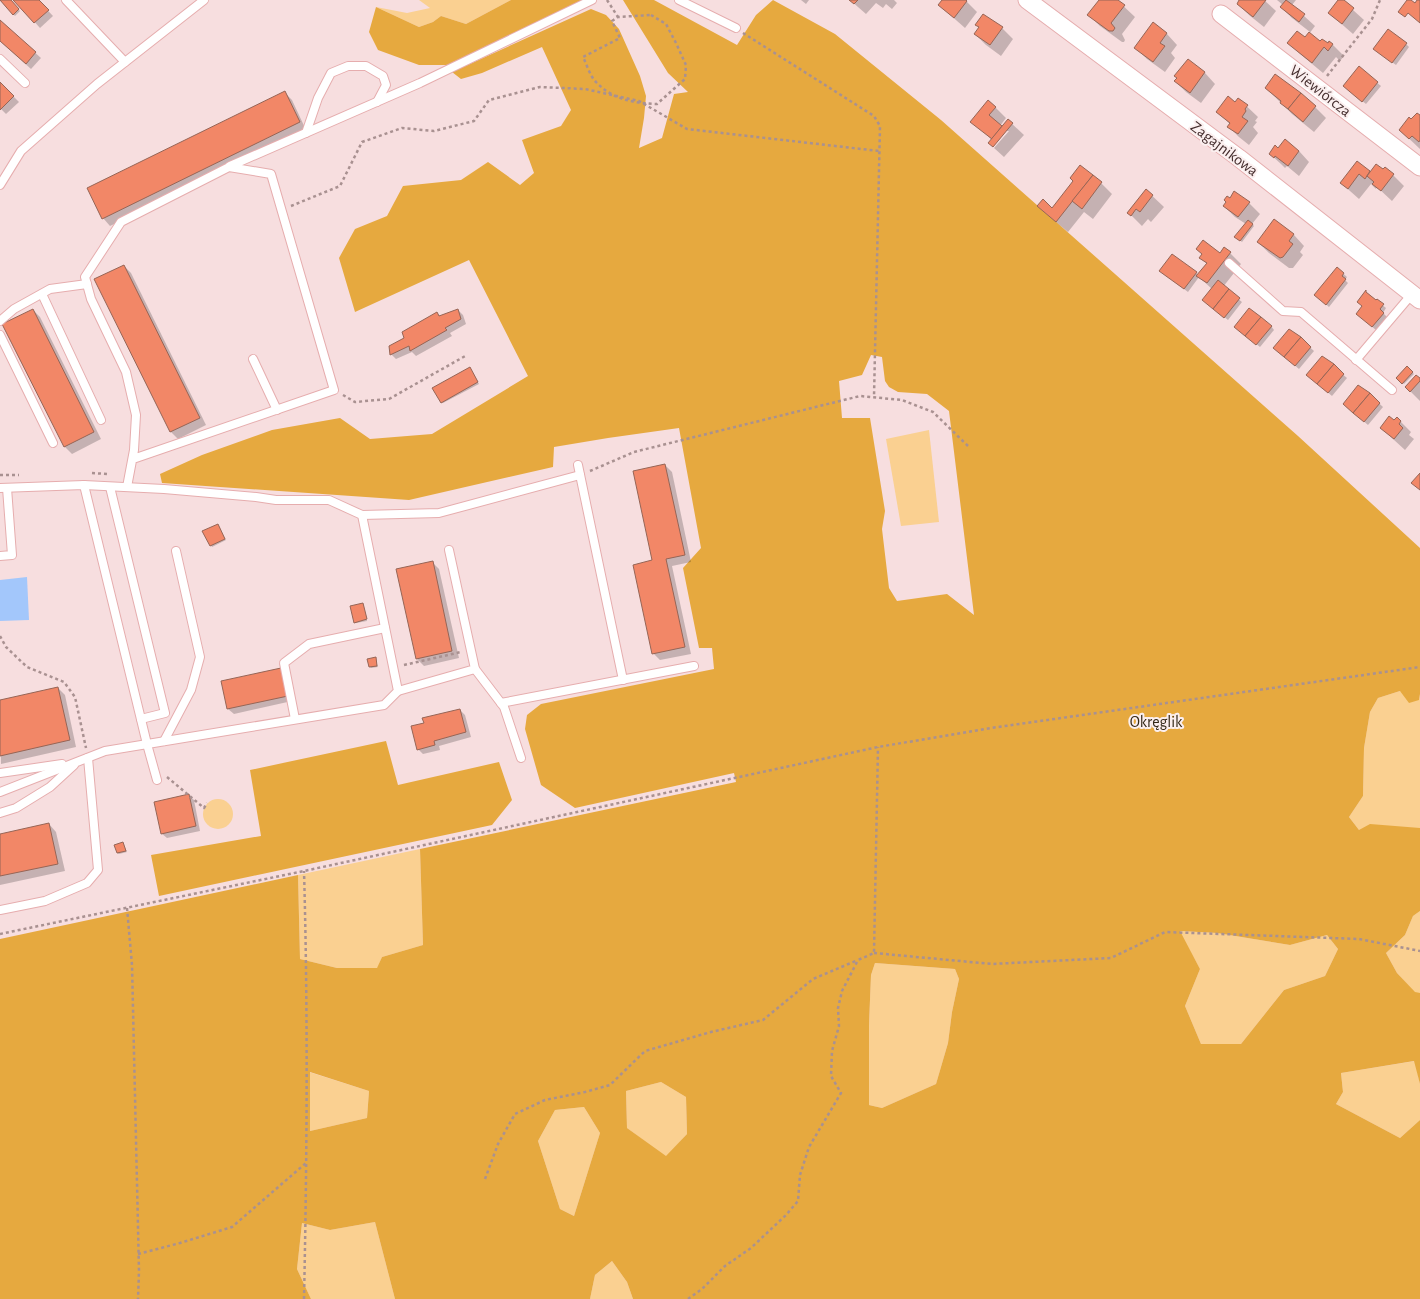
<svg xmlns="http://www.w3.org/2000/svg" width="1420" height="1299" font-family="'Alegreya Sans',sans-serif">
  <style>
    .green { fill: #fad091 }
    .forest { fill: #e6a93f; fill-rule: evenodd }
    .water { fill: #a3c7fb }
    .shadow { fill: #0003 }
    .building { fill: #f28767; stroke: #966556 }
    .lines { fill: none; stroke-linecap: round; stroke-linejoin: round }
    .lane-casing { stroke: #e6adae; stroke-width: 10 }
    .street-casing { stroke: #e6adae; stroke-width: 19 }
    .path { stroke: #a99191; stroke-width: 2.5; stroke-dasharray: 3 3; stroke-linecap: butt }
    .lane { stroke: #fff; stroke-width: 8 }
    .street { stroke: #fff; stroke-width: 17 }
    .labels { text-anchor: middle; stroke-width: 4; stroke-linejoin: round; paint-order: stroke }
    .street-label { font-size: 16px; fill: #452e2e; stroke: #fbefef }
    .park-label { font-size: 16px; fill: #342817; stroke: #fbefef }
  </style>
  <rect width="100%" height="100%" fill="#f7dedf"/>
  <!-- green -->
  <g class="green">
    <path d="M419 0H511L466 24 441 16 433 22 419 27 376 7 407 13 430 8Z"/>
    <path d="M929 430 939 522 901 526 886 439Z"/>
    <path d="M1400 691 1419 700 1420 694V828L1359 830 1349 817 1363 796 1364 748 1370 712 1378 698Z"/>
    <circle cx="218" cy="814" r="15"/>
    <path d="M420 849 423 945 382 957 377 969 337 968 300 959 298 875Z"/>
    <path d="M1420 911V993H1415L1397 973 1386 953 1405 935 1413 916Z"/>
    <path d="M1179 931 1217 933 1290 945 1327 935 1338 949 1325 976 1284 990 1241 1044H1201L1185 1006 1200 969Z"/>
    <path d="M875 963 955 969 959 979 952 1012 948 1043 936 1084 882 1108 869 1105V1025L871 975Z"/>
    <path d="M1415 1061 1420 1084V1120L1400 1138 1336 1104 1343 1092 1341 1073Z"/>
    <path d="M309 1072 369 1091 367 1118 310 1131Z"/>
    <path d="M661 1082 686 1097 687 1134 666 1157 627 1128 626 1091Z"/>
    <path d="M584 1107 600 1133 574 1216 560 1209 538 1141 555 1110Z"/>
    <path d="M375 1222 395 1299H311L297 1269 302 1223 330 1230Z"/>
    <path d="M612 1261 627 1282 633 1299H590L595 1275Z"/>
  </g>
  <!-- forest -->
  <g class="forest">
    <path d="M511 0H585L451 65H419L378 50 369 32 376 7 419 27 433 22 441 16 466 24Z"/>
    <path d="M623 0H654L737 45 756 15 773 0 835 34 941 120 1298 436 1420 548V694L1419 700 1409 703 1400 691 1378 698 1370 712 1364 748 1363 796 1349 817 1359 830 1370 824 1420 828V911L1413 916 1405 935 1386 953 1397 973 1415 992 1420 993V1084L1414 1061 1341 1073 1343 1092 1336 1104 1400 1138 1420 1120V1299H633L627 1282 612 1261 595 1275 590 1299H395L375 1222 330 1230 302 1223 297 1269 311 1299H0V939L298 875 300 959 337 968H377L382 957 423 945 420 849 736 782 734 773 575 808 541 785 525 729 527 715 541 704 714 669 712 648H699L683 568 701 548 679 428 608 438 554 447 553 467 409 500 162 483 160 474 202 455 272 430 340 418 370 439 432 434 528 376 469 260 355 312 339 258 355 229 387 216 403 186 461 180 488 162 520 185 534 173 522 140 561 126 571 110 542 47 482 73 461 79 452 72 591 9 606 15 619 29 640 76 646 96 644 118 639 148 662 138 674 94 688 92 668 73ZM871 355 882 357 885 381 889 387 898 392 927 394 949 411 974 615 947 594 897 601 889 588 882 529 885 511 870 418H842L839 381 862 375ZM1180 931 1217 933 1290 945 1327 935 1338 949 1325 976 1284 990 1241 1044H1201L1185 1006 1200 969ZM875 963 955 969 959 979 952 1012 948 1043 936 1084 882 1108 869 1105V1025L871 975ZM310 1072 369 1091 367 1118 310 1131ZM661 1082 686 1097 687 1134 666 1156 627 1128 626 1091ZM584 1107 600 1133 574 1216 560 1209 538 1141 555 1110Z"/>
    <path d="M386 741 398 785 499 762 512 800 492 825 159 896 151 855 261 836 250 770Z"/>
  </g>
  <!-- water -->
  <path class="water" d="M27 577 29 620 0 621V580Z"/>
  <!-- shadow -->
  <g class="shadow">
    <path d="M0 0H9L20 11 15 16Z"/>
    <path d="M15 0H38L53 16 40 28Z"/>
    <path d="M801 0H809L806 4Z"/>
    <path d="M850 0H894L897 3 892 9 886 4 883 8 876 3 866 14Z"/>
    <path d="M943 0H965L977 12 965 28 939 5Z"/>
    <path d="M1100 0H1117L1135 17 1122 34 1125 40 1124 42H1122L1100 26 1089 15Z"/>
    <path d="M1241 0H1264L1276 11 1264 27 1249 15 1238 4Z"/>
    <path d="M1277 0H1296L1292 5 1315 26 1309 34 1320 42 1328 44 1330 42 1344 56 1340 61 1336 57 1323 73 1299 53 1289 42 1305 39 1310 32 1292 18 1281 7 1283 5Z"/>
    <path d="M1339 0H1342L1364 20 1353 34 1329 13Z"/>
    <path d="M0 21 41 58 31 69 0 41Z"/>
    <path d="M1153 24 1167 34 1177 45 1171 53 1175 58 1165 72 1147 59 1136 48Z"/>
    <path d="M976 25 1002 28 1013 39 1001 56 986 45 975 34 980 28Z"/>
    <path d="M1406 44 1409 47 1396 65 1378 52Z"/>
    <path d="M1188 61 1205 73 1215 84 1201 103 1186 92 1175 81Z"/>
    <path d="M1359 68 1381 86 1366 104 1347 89Z"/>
    <path d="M1275 75 1315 107 1326 118 1314 132 1292 114 1266 88Z"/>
    <path d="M0 83 19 102 6 114 0 108Z"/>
    <path d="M285 93 292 100 306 130 110 226 103 218 89 189Z"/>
    <path d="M1239 99 1258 117 1255 121 1257 122 1253 127 1258 133 1249 145 1239 137 1228 126 1230 124 1217 112 1235 104Z"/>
    <path d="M995 107 1006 118 1000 126 1002 127 1008 120 1024 135 1004 157 994 148 1009 131H1006L992 140 972 121Z"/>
    <path d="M1420 117V149L1400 130Z"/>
    <path d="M1279 149 1299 151 1309 162 1299 176 1287 166 1285 168 1281 164 1270 154Z"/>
    <path d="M1357 162 1370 173 1383 171 1393 175 1404 186 1392 201 1377 187 1376 189 1371 184 1359 199 1341 183Z"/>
    <path d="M1080 166 1101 183 1112 194 1093 219 1084 212 1068 232 1049 216 1052 209 1074 181Z"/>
    <path d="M1146 190 1164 207 1151 222 1148 219 1142 226 1128 212Z"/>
    <path d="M1230 199 1249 203 1260 214 1252 224 1254 226 1242 242 1236 237 1246 224 1235 217 1224 206Z"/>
    <path d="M1274 221 1294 235 1304 246 1300 252 1303 255 1293 268H1289L1269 253 1258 242Z"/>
    <path d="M1225 248 1241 264 1223 287 1242 302 1228 320 1207 303 1212 289 1199 277 1188 292 1164 274 1196 273 1199 275 1207 264 1200 258 1220 254Z"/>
    <path d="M124 266 131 273 206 425 178 439 171 432Z"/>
    <path d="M1337 268 1347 277 1345 280 1348 283 1329 307 1319 298Z"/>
    <path d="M1366 292 1386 308 1383 313 1387 317 1376 330 1360 317Z"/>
    <path d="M33 310 40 317 101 439 72 454 64 446Z"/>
    <path d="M458 310 463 315 466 324 450 333 452 336 416 356 412 352 396 359 391 354 405 339 437 313 441 317Z"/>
    <path d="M1271 326 1274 330 1260 347 1239 330Z"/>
    <path d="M1296 335 1314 351 1299 369 1278 351Z"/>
    <path d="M1322 357 1347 378 1332 396 1311 378Z"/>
    <path d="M1407 367 1414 374 1404 384 1397 378Z"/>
    <path d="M470 368 479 384 443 403 441 402Z"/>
    <path d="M1420 380V401L1406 387Z"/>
    <path d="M1369 394 1383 407 1368 425 1347 407Z"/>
    <path d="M1397 418 1411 432 1409 435 1414 439 1405 450 1381 428 1394 421Z"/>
    <path d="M665 465 672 472 691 562 672 566 691 654 660 660 653 653V561Z"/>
    <path d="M218 525 226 540 212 547 204 532Z"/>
    <path d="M432 562 439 569 459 658 424 666 417 659Z"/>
    <path d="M363 604 367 621 356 623 355 622Z"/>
    <path d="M375 658 378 667 371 668 370 667Z"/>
    <path d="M281 669 292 701 234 714 228 709Z"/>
    <path d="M58 688 65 695 76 747 1 764 0 701Z"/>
    <path d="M460 710 465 715 471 737 439 746 440 750 423 754 418 749 425 723Z"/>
    <path d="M188 795 194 800 200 831 167 838 161 833Z"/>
    <path d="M49 824 56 832 65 871 0 885V835Z"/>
    <path d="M123 843 127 852 119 854 117 853Z"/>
  </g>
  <!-- building -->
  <g class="building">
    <path d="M0 0H11L19 9 13 15Z"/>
    <path d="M13 0H39L49 10 34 23Z"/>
    <path d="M849 0H858L854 4Z"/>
    <path d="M942 0H966L967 1 954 18 938 5Z"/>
    <path d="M1099 0H1118L1125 5 1111 23 1115 28 1113 31H1109L1087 15Z"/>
    <path d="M1239 0H1266L1253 17 1237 4Z"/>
    <path d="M1286 0 1305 14 1299 22 1280 7Z"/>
    <path d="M1338 0H1344L1354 8 1342 24 1328 13Z"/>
    <path d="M1407 0H1411L1415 3 1417 0H1420V23L1408 13 1405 17 1398 12Z"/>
    <path d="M983 14 1003 27 990 45 974 34 979 27 975 25Z"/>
    <path d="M0 20 36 52 26 64 0 41Z"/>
    <path d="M1153 22 1167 33 1160 43 1165 46 1153 62 1134 48Z"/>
    <path d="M1388 29 1407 43 1392 63 1373 49Z"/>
    <path d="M1297 31 1305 37 1309 32 1320 41 1322 39 1328 43 1329 41 1333 44 1328 51 1324 47 1312 63 1287 43Z"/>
    <path d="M1188 59 1205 72 1190 93 1174 81 1177 78 1174 76Z"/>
    <path d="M1359 66 1378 82 1362 102 1343 86Z"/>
    <path d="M1275 74 1301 93 1288 109 1280 103 1281 101 1265 88Z"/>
    <path d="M0 82 14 96 0 110Z"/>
    <path d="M285 91 300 122 102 219 87 188Z"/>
    <path d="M1301 93 1316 106 1303 122 1288 109Z"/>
    <path d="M1228 96 1235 102 1238 98 1248 105 1245 109 1246 111 1242 117 1248 121 1238 134 1227 127 1230 123 1216 112Z"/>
    <path d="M988 100 996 107 989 115 1002 126 992 139 970 122Z"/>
    <path d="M1417 113 1420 115V140L1419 142 1412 136 1409 139 1399 130 1409 117 1411 119Z"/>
    <path d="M1008 119 1013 123 993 147 988 143Z"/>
    <path d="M1285 139 1299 151 1288 166 1275 156 1274 158 1269 154 1275 145 1278 148Z"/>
    <path d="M1357 161 1370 171 1365 179 1359 174 1348 189 1340 183Z"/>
    <path d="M1376 164 1383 169 1385 167 1394 174 1381 191 1372 184 1374 182 1367 176Z"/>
    <path d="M1080 165 1093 175 1056 222 1037 206 1043 199 1052 208 1073 181 1070 178Z"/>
    <path d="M1093 175 1102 182 1082 209 1072 201Z"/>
    <path d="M1146 189 1153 195 1140 212 1136 209 1131 216 1127 213Z"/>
    <path d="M1234 191 1250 202 1238 217 1223 206 1226 202 1224 200 1227 196 1230 198Z"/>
    <path d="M1274 219 1294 234 1289 241 1293 244 1283 257 1280 258 1257 242Z"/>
    <path d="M1248 220 1253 224 1240 241 1234 237Z"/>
    <path d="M1203 240 1220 253 1224 247 1231 252 1207 283 1196 276 1207 263 1199 258 1202 254 1196 249Z"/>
    <path d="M1172 254 1197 272 1184 289 1159 271Z"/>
    <path d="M124 265 200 418 170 432 94 279Z"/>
    <path d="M1337 267 1344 273 1342 276 1346 279 1326 305 1314 295Z"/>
    <path d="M1218 280 1229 289 1213 309 1202 300Z"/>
    <path d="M1229 289 1240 298 1224 318 1213 309Z"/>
    <path d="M1366 290V292L1376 300 1377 299 1384 304 1380 309 1384 313 1372 327 1356 314 1362 306 1357 302Z"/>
    <path d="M1249 308 1261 317 1245 336 1234 327Z"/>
    <path d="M33 309 94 432 64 447 2 324Z"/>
    <path d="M458 309 461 319 445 328 447 330 410 351 409 346 390 355 389 346 404 338 402 332 437 312 439 316Z"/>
    <path d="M1261 317 1272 326 1256 345 1245 336Z"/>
    <path d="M1289 329 1301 337 1284 357 1273 348Z"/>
    <path d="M1301 337 1311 347 1295 366 1284 357Z"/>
    <path d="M1322 356 1334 364 1317 384 1306 375Z"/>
    <path d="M1334 364 1344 374 1328 393 1317 384Z"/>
    <path d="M1407 366 1413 372 1402 384 1396 378Z"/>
    <path d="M470 367 478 382 441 403 432 388Z"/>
    <path d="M1416 375 1420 378V381L1410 392 1405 387Z"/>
    <path d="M1358 385 1370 393 1353 413 1343 404Z"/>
    <path d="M1370 393 1380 403 1364 422 1353 413Z"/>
    <path d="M1389 416 1394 420 1397 417 1401 421 1399 424 1403 428 1394 439 1380 428Z"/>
    <path d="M665 464 685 555 666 559 685 647 652 654 633 565 652 560 633 471Z"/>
    <path d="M1420 473V490L1411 483Z"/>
    <path d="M218 524 225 539 210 546 202 531Z"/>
    <path d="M433 561 452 651 416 659 396 569Z"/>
    <path d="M363 603 367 619 354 623 350 606Z"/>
    <path d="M376 657 377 666 369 667 367 659Z"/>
    <path d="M281 668 288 696 227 709 221 681Z"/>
    <path d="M58 687 70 740 0 756V700Z"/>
    <path d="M460 709 466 732 434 741 435 745 417 750 411 726 424 723 422 718Z"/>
    <path d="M189 794 196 826 161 834 154 802Z"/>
    <path d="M49 823 58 864 0 876V834Z"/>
    <path d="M123 842 126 851 117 853 114 845Z"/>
  </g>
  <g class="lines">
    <defs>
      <g id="lane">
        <path d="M66 0 125 62"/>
        <path d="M679 0 736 28"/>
        <path d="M0 59 25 83"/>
        <path d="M306 133 318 98 331 73 348 66H366L383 76 386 85 377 102"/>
        <path d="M230 166 420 83 592 0"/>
        <path d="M0 185 21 151 97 84 204 0"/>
        <path d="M1229 263 1283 311 1301 312 1392 390"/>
        <path d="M42 294 101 420"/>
        <path d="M0 321 14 309 50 289 87 284"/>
        <path d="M0 335 53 443"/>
        <path d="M253 359 277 410"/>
        <path d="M1356 360 1412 294"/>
        <path d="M578 465 623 680"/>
        <path d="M84 485 147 744 157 780"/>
        <path d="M110 487 165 713 141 719"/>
        <path d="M127 487 134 450 136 415 126 372 91 299 85 277 121 222 229 167 271 174 334 390 133 459"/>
        <path d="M0 488 84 485 164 489 256 497 276 500H329L362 515 398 691 384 705 105 751 0 792"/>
        <path d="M362 515 439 513 580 475"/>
        <path d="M0 556 12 555 7 488"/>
        <path d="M475 669 504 707 521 758"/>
        <path d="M398 691 475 669 449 550"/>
        <path d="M501 703 694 666"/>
        <path d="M295 719 284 663 309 644 385 628"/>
        <path d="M164 741 191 690 200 657 176 551"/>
        <path d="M0 773 62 764"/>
        <path d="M0 813 16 808 50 787 74 765"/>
        <path d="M0 910 45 901 87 883 98 870 88 758"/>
      </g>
      <g id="street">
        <path d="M1027 0 1239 158 1420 300"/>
        <path d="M1221 14 1420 167"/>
      </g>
    </defs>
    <!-- lane casing -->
    <use href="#lane" class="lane-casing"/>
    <!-- street casing -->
    <use href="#street" class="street-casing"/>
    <!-- path -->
    <g class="path">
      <path d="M607 0 618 17"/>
      <path d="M651 15 666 24 676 43 686 65 685 79 657 104C634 103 613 100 596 82 590 76 587 65 583 57L620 38 612 21 618 17Z"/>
      <path d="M743 33 874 116 880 126 874 397"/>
      <path d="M1327 76 1372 19 1380 0"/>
      <path d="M291 206 340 186 362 142 402 128 434 131 474 121 489 100 540 87 585 89 639 101 687 129 879 151"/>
      <path d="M343 395 355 402 389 399 467 355"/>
      <path d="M590 471 634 452 860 396 902 400 933 412 968 446"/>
      <path d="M92 473 107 474"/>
      <path d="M0 475H19"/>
      <path d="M0 636 6 647 27 667 64 682 75 697 86 748"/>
      <path d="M404 665 461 652"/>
      <path d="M167 777 204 808 207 803"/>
      <path d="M127 908 132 965 139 1271 138 1299"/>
      <path d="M0 934 304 871 878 747 991 728 1420 667"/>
      <path d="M874 953 992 964 1111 958 1165 932 1359 939 1420 951"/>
      <path d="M485 1179 498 1144 515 1114 545 1100 585 1092 610 1085 645 1051 711 1032 763 1020 813 979 858 960"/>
      <path d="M138 1254 180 1243 232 1227 306 1163"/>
      <path d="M304 1299C307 1156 308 1013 304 871"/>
      <path d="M688 1299 702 1289 725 1266 751 1248 786 1215 798 1201 800 1175 809 1147 841 1093 831 1076 832 1051 839 1026 838 1008 842 991 858 960 874 953 878 747"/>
    </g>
    <!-- lane -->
    <use href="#lane" class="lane"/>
    <!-- street -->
    <use href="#street" class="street"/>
  </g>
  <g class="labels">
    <!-- street labels -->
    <g class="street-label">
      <text transform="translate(1321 90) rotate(38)" y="6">Wiewiórcza</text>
      <text transform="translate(1225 148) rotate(37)" y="6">Zagajnikowa</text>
    </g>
    <!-- park labels -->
    <g class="park-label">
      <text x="1156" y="727">Okręglik</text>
    </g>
  </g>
</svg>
